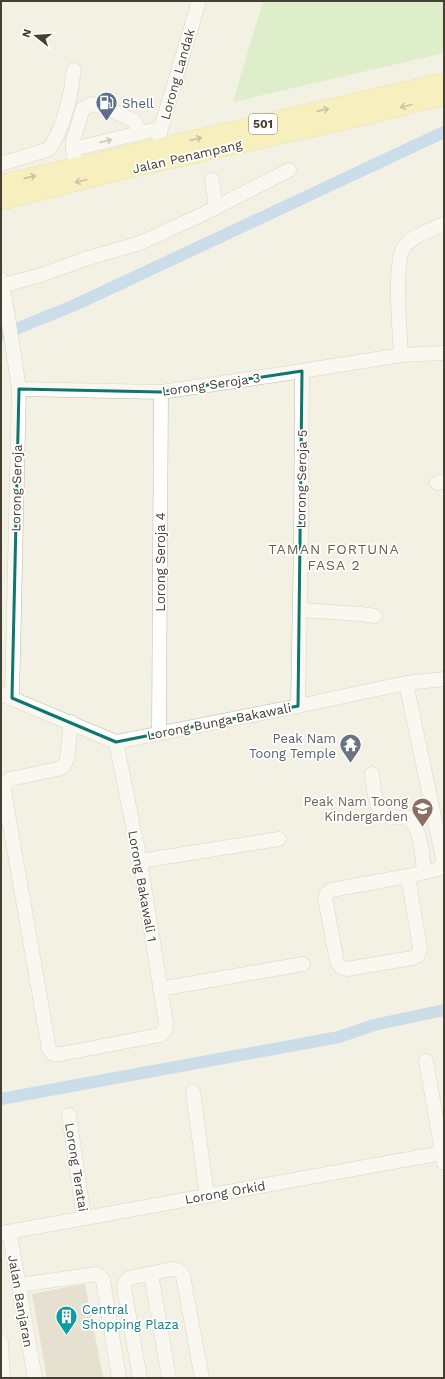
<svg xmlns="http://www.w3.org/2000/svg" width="445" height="1379" font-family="'Work Sans',sans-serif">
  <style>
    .green { fill: #c5e8ac }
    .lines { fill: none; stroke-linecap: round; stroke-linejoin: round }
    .canal { stroke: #9ec5f1; stroke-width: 12 }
    .building { fill: #d4cdb9 }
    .minor-casing { stroke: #beb9a7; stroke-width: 15 }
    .major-casing { stroke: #e6ce5f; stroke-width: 19 }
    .minor { stroke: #fff; stroke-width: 14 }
    .major { stroke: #ffed91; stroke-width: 18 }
    .oneway { stroke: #998e5e }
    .oneway2 { stroke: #a2a09a }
    .marked { fill: none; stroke: #0f766e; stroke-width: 3; stroke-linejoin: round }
    .labels { text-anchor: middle; stroke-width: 3.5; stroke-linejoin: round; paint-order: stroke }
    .shield { fill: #fff; stroke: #7d7971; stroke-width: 1 }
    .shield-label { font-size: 12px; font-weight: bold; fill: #454034 }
    .street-label { font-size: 13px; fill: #454034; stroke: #fff }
    .service-label { font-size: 13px; fill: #4e5e75; stroke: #fff; text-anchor: start }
    .worship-label { font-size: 13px; fill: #5b616d; stroke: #fff; text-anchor: end }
    .education-label { font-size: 13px; fill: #785e54; stroke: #fff; text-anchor: end }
    .culture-label { font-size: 13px; fill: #0d838f; stroke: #fff; text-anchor: start }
    .neighbourhood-label { font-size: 14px; letter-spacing: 1px; fill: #68604b; stroke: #fff }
  </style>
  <rect width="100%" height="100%" fill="#f3f0e4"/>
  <!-- green -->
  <path class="green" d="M263 1H444V53L233 102Z"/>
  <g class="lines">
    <!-- canal -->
    <g class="canal">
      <path d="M1 335 75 305 444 132"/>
      <path d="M1 1099 339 1037 374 1025 444 1010"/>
    </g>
  </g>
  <!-- building -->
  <path class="building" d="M85 1284 103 1378H47L32 1294Z"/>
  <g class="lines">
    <defs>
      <g id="minor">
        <path d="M158 148 161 128 199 1"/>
        <path d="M73 149 161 128"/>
        <path d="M1 164 49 149C60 134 66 113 70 95 72 87 72 78 74 70"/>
        <path d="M76 167 73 149V141L83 108 93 104 106 108 134 121 137 126 139 133"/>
        <path d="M212 180 216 208"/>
        <path d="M1 279 7 310 19 389 12 698"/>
        <path d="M1 286 41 275 85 259 140 243 201 215 289 170"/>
        <path d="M401 355C400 333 393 263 404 247 413 235 431 230 444 224"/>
        <path d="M19 389 161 392 302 371 401 355 444 353"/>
        <path d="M437 483 444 481"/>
        <path d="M300 610 361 614 375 616"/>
        <path d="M406 683 443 859 442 865 438 869 408 876 331 890 327 893 325 898 337 962 341 967 347 969 412 958 418 955 420 948 408 876"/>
        <path d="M1 694 116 742 298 706 406 683 444 679"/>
        <path d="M298 706 301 540 302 371"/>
        <path d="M71 722 67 759 64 766 58 769 10 779 5 784 4 791 49 1049 53 1054H61L160 1035 165 1030 166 1023 140 861 116 742"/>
        <path d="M159 733 161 392"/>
        <path d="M372 774C374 787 374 814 390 817 396 818 403 817 409 818 422 832 422 853 424 872"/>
        <path d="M140 861 279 839"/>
        <path d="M160 989 303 964"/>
        <path d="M426 1061 444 1163"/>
        <path d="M193 1092 207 1196"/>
        <path d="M69 1115 84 1218"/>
        <path d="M8 1232 442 1153"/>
        <path d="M1 1233 8 1232 11 1241 35 1378"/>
        <path d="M151 1274 169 1378"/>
        <path d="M19 1285 97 1274 103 1280 119 1378"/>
        <path d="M1 1342 3 1378"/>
        <path d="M140 1378 124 1288C124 1283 125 1281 129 1278L172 1269C178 1269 181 1271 183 1276L202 1378"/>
      </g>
      <g id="major">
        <path d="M1 184 444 82"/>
        <path d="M1 201 119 171 364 116 444 96"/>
      </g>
    </defs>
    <!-- minor casing -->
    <use href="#minor" class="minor-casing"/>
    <!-- major casing -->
    <use href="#major" class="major-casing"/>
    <!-- minor -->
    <use href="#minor" class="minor"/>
    <!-- major -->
    <use href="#major" class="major"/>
  </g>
  <!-- one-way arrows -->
  <defs><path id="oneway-shaft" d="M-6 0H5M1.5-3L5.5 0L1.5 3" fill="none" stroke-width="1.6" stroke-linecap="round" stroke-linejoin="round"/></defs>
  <g class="oneway">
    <use href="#oneway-shaft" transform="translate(406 106) rotate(166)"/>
    <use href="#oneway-shaft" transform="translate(323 110) rotate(-13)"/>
    <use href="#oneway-shaft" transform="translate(196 139) rotate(-13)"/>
    <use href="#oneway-shaft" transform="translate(30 177) rotate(-13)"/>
    <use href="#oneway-shaft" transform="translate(81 181) rotate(166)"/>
  </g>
  <use class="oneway2" href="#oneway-shaft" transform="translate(106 141) rotate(-13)"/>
  <!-- marked area -->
  <path d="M0 0H445V1379H0ZM302 371 298 706 116 742 12 698 19 389 161 392Z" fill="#f3f0e4" fill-opacity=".55" fill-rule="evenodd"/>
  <path class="marked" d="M302 371 298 706 116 742 12 698 19 389 161 392Z"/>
  <!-- icons -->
  <defs>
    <symbol id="fuel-pin" viewBox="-11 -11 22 30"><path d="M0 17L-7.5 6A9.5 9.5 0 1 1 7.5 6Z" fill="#5c6f8a" stroke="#fff"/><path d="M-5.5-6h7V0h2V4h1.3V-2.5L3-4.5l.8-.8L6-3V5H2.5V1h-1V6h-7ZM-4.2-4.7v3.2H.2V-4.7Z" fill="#fff"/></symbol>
    <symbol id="temple-pin" viewBox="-11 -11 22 30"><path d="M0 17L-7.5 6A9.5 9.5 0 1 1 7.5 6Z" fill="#6b7280" stroke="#fff"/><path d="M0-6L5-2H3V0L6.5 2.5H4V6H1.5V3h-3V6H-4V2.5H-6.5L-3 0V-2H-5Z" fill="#fff"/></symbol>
    <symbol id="school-pin" viewBox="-11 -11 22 30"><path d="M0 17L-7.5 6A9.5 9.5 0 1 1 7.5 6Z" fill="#8d6e63" stroke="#fff"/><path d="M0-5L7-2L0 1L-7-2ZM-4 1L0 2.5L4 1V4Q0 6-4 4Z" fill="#fff"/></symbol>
    <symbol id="building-pin" viewBox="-11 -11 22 30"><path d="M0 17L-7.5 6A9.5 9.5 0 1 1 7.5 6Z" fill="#0f9aa8" stroke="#fff"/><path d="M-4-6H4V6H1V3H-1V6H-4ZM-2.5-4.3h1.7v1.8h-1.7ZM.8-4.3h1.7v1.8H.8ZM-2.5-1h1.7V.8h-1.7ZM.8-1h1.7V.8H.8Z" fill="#fff"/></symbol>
  </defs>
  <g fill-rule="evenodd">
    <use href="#fuel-pin" x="94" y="90" width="25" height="34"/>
    <use href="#temple-pin" x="338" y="732" width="25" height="34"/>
    <use href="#school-pin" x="410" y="796" width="25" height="34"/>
    <use href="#building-pin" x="54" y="1304" width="25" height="34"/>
  </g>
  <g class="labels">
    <!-- shield labels -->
    <rect class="shield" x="249" y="114" width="28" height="20" rx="3"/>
    <g class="shield-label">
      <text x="263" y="128">501</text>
    </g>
    <!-- street labels -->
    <g class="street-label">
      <text transform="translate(177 74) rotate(-74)" y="5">Lorong Landak</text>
      <text transform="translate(187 156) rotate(-13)" y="5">Jalan Penampang</text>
      <text transform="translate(211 384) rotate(-8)" y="5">Lorong Seroja 3</text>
      <text transform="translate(301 479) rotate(-89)" y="5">Lorong Seroja 5</text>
      <text transform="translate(16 488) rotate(-89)" y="5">Lorong Seroja</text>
      <text transform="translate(160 562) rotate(-90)" y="5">Lorong Seroja 4</text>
      <text transform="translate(219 721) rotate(-11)" y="5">Lorong Bunga Bakawali</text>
      <text transform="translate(143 886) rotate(80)" y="5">Lorong Bakawali 1</text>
      <text transform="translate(77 1167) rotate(81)" y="5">Lorong Teratai</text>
      <text transform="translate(225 1192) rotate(-10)" y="5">Lorong Orkid</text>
      <text transform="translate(21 1301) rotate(80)" y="5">Jalan Banjaran</text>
    </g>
    <!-- service labels -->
    <g class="service-label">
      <text x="122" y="108">Shell</text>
    </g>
    <!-- worship labels -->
    <g class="worship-label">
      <text x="336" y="743">Peak Nam<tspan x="336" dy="15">Toong Temple</tspan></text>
    </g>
    <!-- education labels -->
    <g class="education-label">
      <text x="408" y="806">Peak Nam Toong<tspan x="408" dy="15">Kindergarden</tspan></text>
    </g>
    <!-- culture labels -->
    <g class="culture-label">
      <text x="82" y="1314">Central<tspan x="82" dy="15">Shopping Plaza</tspan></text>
    </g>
    <!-- neighbourhood labels -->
    <g class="neighbourhood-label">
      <text x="334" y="554">TAMAN FORTUNA<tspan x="334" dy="16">FASA 2</tspan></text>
    </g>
  </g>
  <!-- border -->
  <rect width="445" height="1379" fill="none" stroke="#454034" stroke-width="4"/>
  <!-- north arrow -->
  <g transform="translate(36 36) rotate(287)" stroke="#ffffff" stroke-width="3" paint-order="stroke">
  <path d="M0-3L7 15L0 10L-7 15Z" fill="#454034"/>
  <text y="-6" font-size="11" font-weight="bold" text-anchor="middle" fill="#454034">N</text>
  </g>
</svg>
